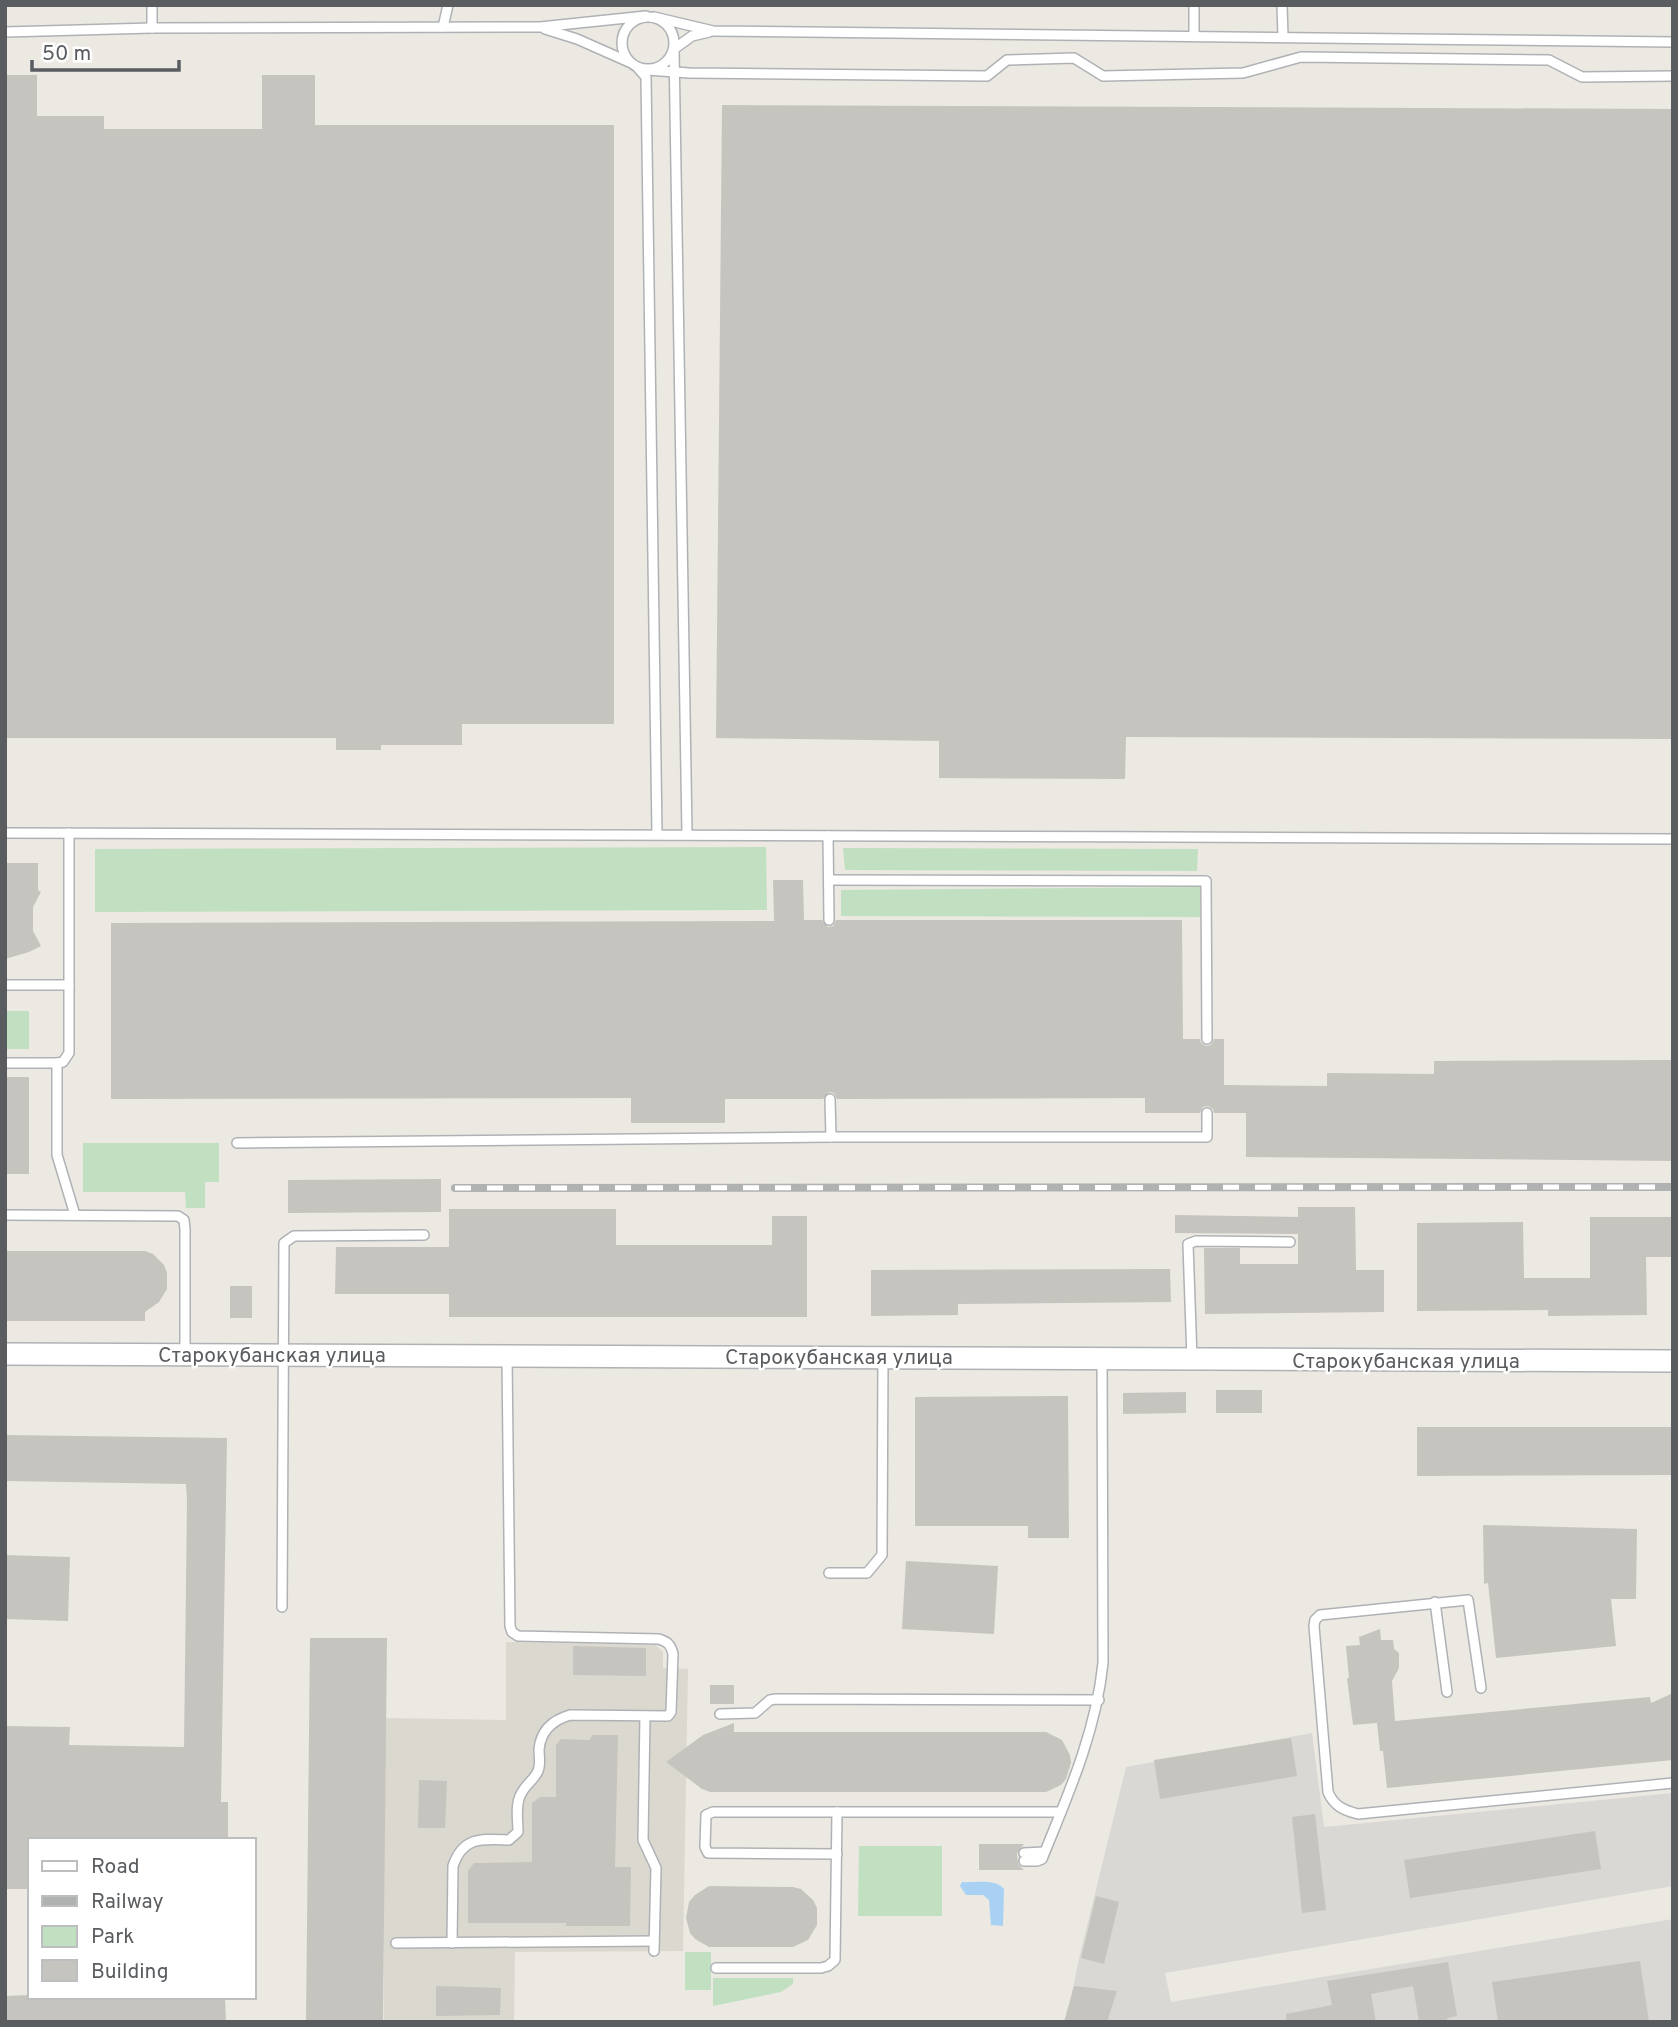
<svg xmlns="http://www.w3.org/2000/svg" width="1678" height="2027" font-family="Overpass,sans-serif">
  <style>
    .industrial { fill: #dad8d4 }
    .education { fill: #dbd8d0 }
    .green { fill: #c1e0c1 }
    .water { fill: #a8d1f4 }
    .building { fill: #c6c4be }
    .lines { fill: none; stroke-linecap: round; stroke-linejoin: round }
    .service-casing { stroke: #afb2b5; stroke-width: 12 }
    .tertiary-casing { stroke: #afb2b5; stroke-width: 24 }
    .service { stroke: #fff; stroke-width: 9 }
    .tertiary { stroke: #fff; stroke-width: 21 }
    .rail-casing { stroke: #b0b1b1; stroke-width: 8 }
    .rail { stroke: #fff; stroke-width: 5; stroke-dasharray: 16; stroke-linecap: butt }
    .labels { text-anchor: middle; stroke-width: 5; stroke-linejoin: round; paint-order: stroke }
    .street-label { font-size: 21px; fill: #5a5d60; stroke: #fff }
  </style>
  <rect width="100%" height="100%" fill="#ebe9e2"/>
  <!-- industrial -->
  <path class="industrial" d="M1312 1733 1324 1827 1673 1793V1886L1165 1973 1171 2002 1673 1919V2022H1066L1079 1959 1126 1767Z"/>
  <!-- education -->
  <path class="education" d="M506 1642 656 1645 663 1652V1668L688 1669 683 1951 515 1952 514 2022H384V1718L506 1720Z"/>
  <!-- green -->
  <g class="green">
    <path d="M766 847 767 910 95 912V849Z"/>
    <path d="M843 848 1198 849 1197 871 845 870Z"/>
    <path d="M1200 887V917L841 916V890Z"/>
    <rect x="5" y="1011" width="24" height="38"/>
    <path d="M83 1143H219V1182H205V1208H186L185 1192H83Z"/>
    <path d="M859 1846H942V1916H858Z"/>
    <rect x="685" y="1952" width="26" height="38"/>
    <path d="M713 1978H793V1984L781 1992 713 2006Z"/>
  </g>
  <!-- water -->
  <path class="water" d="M962 1882C975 1883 995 1878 1004 1889L1003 1926 991 1925 989 1900 983 1895H966L960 1886Z"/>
  <!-- building -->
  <g class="building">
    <path d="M5 75H37V116H104V129H262V75H315V125H614V724H462V745H381V750H336V738H5Z"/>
    <path d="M722 105 1673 109V739L1126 737 1125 779 939 778V741L716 738Z"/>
    <path d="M5 863H38V890L41 892 33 907V931L41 946 29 952 5 959Z"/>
    <path d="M773 880H803L804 920H822L828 927 833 926 836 920H1182L1183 1039H1200L1201 1043 1206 1046 1211 1045 1214 1039H1224V1085L1327 1086V1073L1434 1074V1061L1673 1060V1161L1246 1157V1113H1214L1213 1109 1208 1106 1203 1107 1200 1113H1145V1098L837 1099 834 1093 829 1092 823 1099H725V1123H631V1098L111 1099V923L774 921Z"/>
    <rect x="5" y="1077" width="24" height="97"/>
    <path d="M441 1179V1212L288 1213V1180Z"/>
    <path d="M1298 1207H1355L1356 1270H1384V1312L1205 1314 1204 1248H1240V1264H1298V1234L1175 1233V1215L1298 1217Z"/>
    <path d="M449 1209H616V1245H772V1216H807V1317H449V1294H335L336 1247H449Z"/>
    <path d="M1590 1217H1673V1257H1646L1647 1315 1548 1316V1310L1417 1311V1223L1523 1222 1524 1278H1590Z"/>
    <path d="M5 1251H145L153 1254 164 1265 167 1273V1289L159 1302 145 1312V1321H5Z"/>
    <path d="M1170 1269 1171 1302 958 1304V1315L871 1316V1270Z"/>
    <rect x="230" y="1286" width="22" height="32"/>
    <rect x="1216" y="1390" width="46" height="23"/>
    <path d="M1186 1392V1413L1123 1414V1393Z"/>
    <path d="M1068 1396 1069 1538H1028V1526H915V1397Z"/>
    <path d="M1417 1427H1673V1475L1417 1476Z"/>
    <path d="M5 1435 227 1438 221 1802H228V1840H30V1889H5V1726L70 1727 69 1745 184 1747 187 1501 186 1484 5 1481Z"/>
    <path d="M1483 1525 1637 1529 1636 1599H1611L1616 1646 1496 1658 1488 1583 1484 1584Z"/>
    <path d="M5 1555 70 1557 68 1621 5 1619Z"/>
    <path d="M906 1561 998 1566 994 1634 902 1629Z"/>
    <path d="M1380 1629 1381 1640H1393L1394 1649 1399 1653V1668L1392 1681 1395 1721 1650 1697 1651 1703 1673 1693V1760L1387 1788 1383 1751H1380L1377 1723 1353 1725 1347 1678H1349L1346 1646 1360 1645 1359 1637Z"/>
    <path d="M310 1638H387L383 2022H306Z"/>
    <path d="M573 1646 646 1648V1676L573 1675Z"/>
    <rect x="710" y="1685" width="24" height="19"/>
    <path d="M734 1723V1732H1046L1062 1740 1070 1755 1071 1763 1066 1779 1061 1785 1046 1792H710L702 1789 666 1762 703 1735Z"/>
    <path d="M593 1735H618L615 1867H631L630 1926H566V1923H468V1871L474 1863 532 1862V1803L540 1797H556V1745L561 1739 589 1740Z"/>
    <path d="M1291 1738 1297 1776 1160 1799 1154 1760Z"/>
    <path d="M419 1780 447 1781 445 1828H418Z"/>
    <path d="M1315 1814 1326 1910 1302 1913 1292 1817Z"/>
    <path d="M1595 1831 1601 1869 1410 1898 1404 1860Z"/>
    <path d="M979 1844H1024L1017 1853 1018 1864 1024 1870H979Z"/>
    <path d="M709 1886 793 1887 801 1889 813 1900 817 1908V1925L808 1940 793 1947H709L695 1939 690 1933 686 1918 689 1902 695 1895Z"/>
    <path d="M1096 1896 1119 1902 1104 1964 1081 1958Z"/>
    <path d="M1640 1961 1649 2022H1498L1492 1982Z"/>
    <path d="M1448 1962 1457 2016 1447 2018 1448 2022H1419L1413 1986 1371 1994 1376 2022H1286V2014L1332 2005 1327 1981Z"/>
    <path d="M436 1986 501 1988 500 2015 436 2016Z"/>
    <path d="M1074 1986 1117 1991 1107 2022H1064Z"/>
    <path d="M30 1995V1997H225L226 2022H5V1996Z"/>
  </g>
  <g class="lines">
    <defs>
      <g id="service">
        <path d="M1194 5V36"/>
        <path d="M1282 5 1283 37"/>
        <circle cx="648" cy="43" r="26"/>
        <path d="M654 17 713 31 1673 42"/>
        <path d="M443 27 448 5"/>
        <path d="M152 28V5"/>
        <path d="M545 29 577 39 629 62"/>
        <path d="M5 32 152 28 540 27 646 16"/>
        <path d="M638 68 646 77 657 834"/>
        <path d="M647 70 689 73 987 76 1007 60 1074 58 1103 76 1243 73 1301 57 1549 60 1582 77 1673 76"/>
        <path d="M5 833C561 834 1117 837 1673 839"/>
        <path d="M69 833V1053L63 1062 57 1063V1155L75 1215"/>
        <path d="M687 834 674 49 692 36 709 32"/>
        <path d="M828 836 829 920"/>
        <path d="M829 880 1206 881 1207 1039"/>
        <path d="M5 985H69"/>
        <path d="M5 1063H57"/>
        <path d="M830 1099 831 1137H1207V1113"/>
        <path d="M237 1143 831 1137"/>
        <path d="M5 1215 178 1216 184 1220 185 1229V1353"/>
        <path d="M1192 1359 1188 1244 1196 1241 1290 1242"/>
        <path d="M829 1573H867L882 1555 883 1359"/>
        <path d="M1435 1602 1447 1692"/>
        <path d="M282 1607 284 1243 294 1236 424 1235"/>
        <path d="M1481 1688 1468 1600 1320 1615 1315 1620 1314 1626 1328 1792C1334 1806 1343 1810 1358 1814L1673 1783"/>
        <path d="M720 1714 755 1713 770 1700 776 1699 1099 1700"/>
        <path d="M645 1716 643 1840 656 1868 654 1951"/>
        <path d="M1024 1853 1044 1852"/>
        <path d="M837 1854 708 1853 705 1847 706 1815 713 1812H1061"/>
        <path d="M1024 1861H1037L1042 1859C1068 1795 1096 1732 1103 1663L1102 1357"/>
        <path d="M396 1943 654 1941"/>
        <path d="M452 1943 453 1866C463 1836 482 1839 509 1840L518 1832C518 1821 515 1804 521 1794 525 1785 534 1780 538 1771 541 1764 539 1757 539 1749 541 1730 553 1720 570 1715L668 1716 671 1712 673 1654C671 1645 668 1642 659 1639L518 1636 512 1632 510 1626 507 1357"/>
        <path d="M716 1968H821L828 1966 835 1960 837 1812"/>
      </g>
      <path id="tertiary" d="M5 1354 1673 1361"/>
    </defs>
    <!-- service casing -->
    <use href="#service" class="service-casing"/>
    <!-- tertiary casing -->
    <use href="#tertiary" class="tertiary-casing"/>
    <!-- service -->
    <use href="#service" class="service"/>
    <!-- tertiary -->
    <use href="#tertiary" class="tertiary"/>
    <defs>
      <path id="rail" d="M455 1188 1673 1187"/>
    </defs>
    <!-- rail casing -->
    <use href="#rail" class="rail-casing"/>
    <!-- rail -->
    <use href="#rail" class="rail"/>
  </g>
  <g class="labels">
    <!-- street labels -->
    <g class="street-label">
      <text x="272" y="1362">Старокубанская улица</text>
      <text x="839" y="1364">Старокубанская улица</text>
      <text x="1406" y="1368">Старокубанская улица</text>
    </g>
  </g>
  <!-- border -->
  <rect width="1678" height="2027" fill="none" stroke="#5a5d60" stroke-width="14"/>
  <!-- legend -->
  <rect x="28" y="1838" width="228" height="161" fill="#ffffff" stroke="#bdbebf" stroke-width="2"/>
  <rect x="42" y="1861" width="35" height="10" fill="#ffffff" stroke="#bdbebf" stroke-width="2"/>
  <text x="91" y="1873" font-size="21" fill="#5a5d60">Road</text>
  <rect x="42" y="1896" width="35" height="10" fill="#b0b1b1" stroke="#bdbebf" stroke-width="2"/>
  <text x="91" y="1908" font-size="21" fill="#5a5d60">Railway</text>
  <rect x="42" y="1926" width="35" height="21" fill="#c1e0c1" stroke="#bdbebf" stroke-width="2"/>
  <text x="91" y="1943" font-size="21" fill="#5a5d60">Park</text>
  <rect x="42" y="1960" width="35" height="21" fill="#c6c4be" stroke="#bdbebf" stroke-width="2"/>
  <text x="91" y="1978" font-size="21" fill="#5a5d60">Building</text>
  <!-- scale -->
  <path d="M32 60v10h147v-10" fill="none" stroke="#5a5d60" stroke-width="3.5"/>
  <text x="42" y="60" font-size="21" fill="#5a5d60" stroke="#ffffff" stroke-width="5" paint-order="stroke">50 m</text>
</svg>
